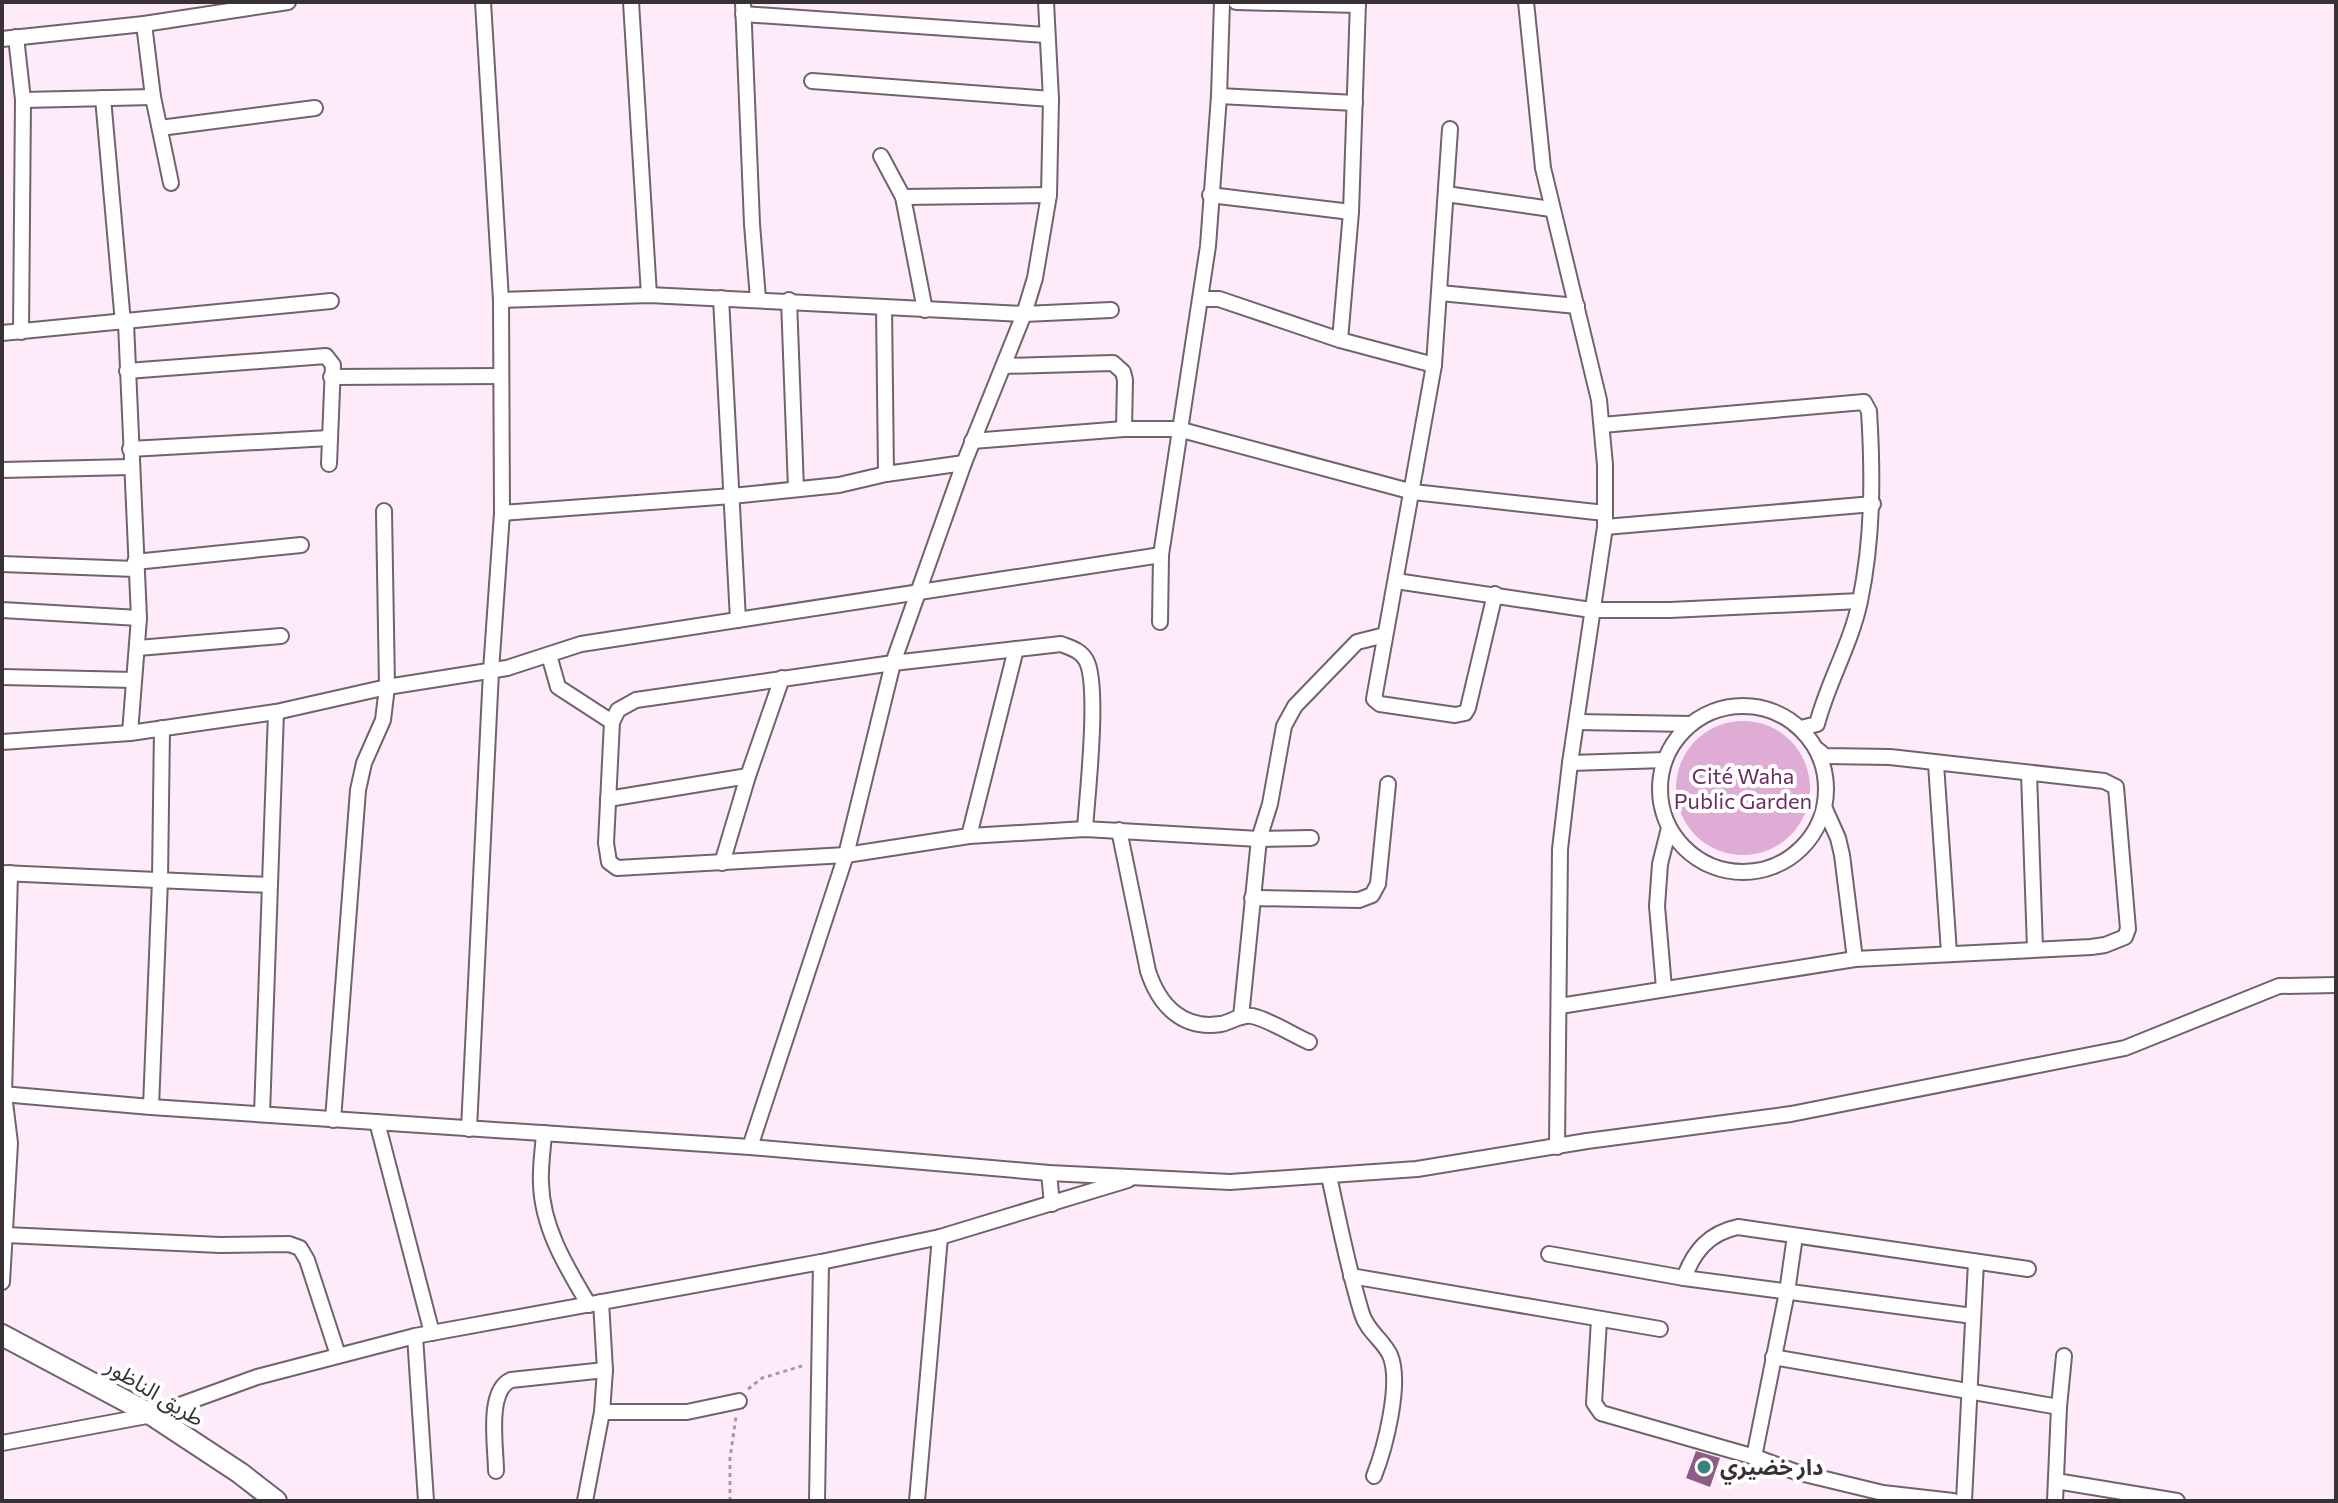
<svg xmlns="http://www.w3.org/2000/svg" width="2338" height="1503" font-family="Commissioner,'Noto Sans Arabic',sans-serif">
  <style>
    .green { fill: #deacd4 }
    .building { fill: #8d5b85 }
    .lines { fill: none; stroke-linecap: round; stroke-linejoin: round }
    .street-casing { stroke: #71626e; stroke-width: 18 }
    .secondary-casing { stroke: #71626e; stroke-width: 24 }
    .path { stroke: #a699a3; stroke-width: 3; stroke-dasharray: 4 4; stroke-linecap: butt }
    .street { stroke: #fff; stroke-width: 14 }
    .secondary { stroke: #fff; stroke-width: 20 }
    .poi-dot { fill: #3a817d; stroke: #fff; stroke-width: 3 }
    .labels { text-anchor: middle; stroke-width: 8; stroke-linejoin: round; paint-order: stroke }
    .park-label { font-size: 22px; fill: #6b2b63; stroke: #fff }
    .street-label { font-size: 22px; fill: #383237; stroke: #fff }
    .poi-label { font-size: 22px; font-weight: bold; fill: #383237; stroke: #fff; text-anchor: start }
  </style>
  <rect width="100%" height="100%" fill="#feebfa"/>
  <!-- green -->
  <circle class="green" cx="1743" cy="788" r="67"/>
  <!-- building -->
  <path class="building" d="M1696 1451 1720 1458 1710 1487 1686 1478Z"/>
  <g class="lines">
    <defs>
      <g id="street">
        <path d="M631 2 649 295"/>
        <path d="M743 2 752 224 758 299"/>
        <path d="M1236 2 1358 5"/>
        <path d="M1526 2 1543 168 1599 400 1605 465V527L1570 763 1560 849 1557 1147"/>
        <path d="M743 14 1046 35"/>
        <path d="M144 24 153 97 171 183"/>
        <path d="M16 37 23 100 21 332"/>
        <path d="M2 39 144 24 288 2"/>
        <path d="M812 81 1051 99"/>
        <path d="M1219 96 1355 103"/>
        <path d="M103 98 123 323"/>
        <path d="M23 100 153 97"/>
        <path d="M160 128 315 108"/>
        <path d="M1450 129 1434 365 1374 699 1380 704 1455 715 1465 713 1468 708 1495 594"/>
        <path d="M881 156 903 197 925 310"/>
        <path d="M1446 194 1551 209"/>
        <path d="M1210 195 1351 212"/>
        <path d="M903 197 1049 195"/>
        <path d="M1440 293 1577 306"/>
        <path d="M721 298 738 620"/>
        <path d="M1202 299H1219L1340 340 1434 365"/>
        <path d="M501 300 649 295 1024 314 1111 310"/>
        <path d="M789 300 796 489"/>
        <path d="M884 307 886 474"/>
        <path d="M126 323 139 618 130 733"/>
        <path d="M2 333 331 301"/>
        <path d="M1340 340 1351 212 1358 2"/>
        <path d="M1004 366 1113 363 1123 372 1125 380 1124 429"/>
        <path d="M127 371 326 356 333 365 329 464"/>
        <path d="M331 377 501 376"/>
        <path d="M1602 425 1864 402 1869 411C1873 475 1873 539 1860 601 1851 644 1828 682 1817 724L1801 728"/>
        <path d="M972 441 1124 429H1178L1413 492 1605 513"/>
        <path d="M130 449 329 438"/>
        <path d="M2 470 130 467"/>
        <path d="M502 513 732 496 839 485 886 474 964 463"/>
        <path d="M1605 527 1873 504"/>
        <path d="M135 562 301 545"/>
        <path d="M2 564 135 569"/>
        <path d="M1396 581 1591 610H1670L1860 601"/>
        <path d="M2 610 139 618"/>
        <path d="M1160 622 1161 555 1208 246 1219 96 1222 2"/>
        <path d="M138 648 281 636"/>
        <path d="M549 655 558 687 612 722"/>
        <path d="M2 677 134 680"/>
        <circle cx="1743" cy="789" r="83"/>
        <path d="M1577 722 1691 724"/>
        <path d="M2 742 130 733 276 712 387 687 507 668 581 644 1161 555"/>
        <path d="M1570 763 1665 760"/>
        <path d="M1936 764 1949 953"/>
        <path d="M2029 773 2035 949"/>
        <path d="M608 799 748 776"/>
        <path d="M1825 809 1838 838 1842 855 1855 959"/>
        <path d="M1085 829C1087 797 1100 684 1086 660 1080 650 1071 648 1061 644L893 663 636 700 618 710 612 722 606 843 609 862 617 868 846 855 969 836 1085 829 1259 839 1311 838"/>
        <path d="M1119 830 1148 971C1159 1005 1182 1030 1221 1024 1231 1022 1241 1014 1252 1016 1268 1019 1293 1035 1309 1042"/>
        <path d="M969 836 1016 649"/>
        <path d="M722 863 748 776 782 678"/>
        <path d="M2 873 269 885"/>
        <path d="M1252 898 1359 900 1372 895 1378 884 1388 784"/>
        <path d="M1664 988 1657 906 1660 864 1669 828"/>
        <path d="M1560 1006 1855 959 2091 947 2105 945 2125 937 2128 929 2116 787 2104 781 1890 757 1825 756 1818 750"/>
        <path d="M1241 1017 1259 839 1270 804 1284 726 1295 706 1357 642 1385 635"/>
        <path d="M2 1094 151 1107 750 1147 1049 1173 1230 1182 1417 1169 1587 1141 1791 1114 2125 1048 2279 986 2336 985"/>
        <path d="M151 1107 160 880 162 728"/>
        <path d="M262 1114 276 712"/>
        <path d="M333 1120 358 790 364 763 383 720 387 687 384 511"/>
        <path d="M377 1122 432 1333"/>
        <path d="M469 1129 491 671 502 513 501 300 483 2"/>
        <path d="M544 1133C543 1150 540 1167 541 1183 542 1228 567 1268 589 1305"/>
        <path d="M750 1147 846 855 893 663 964 463 1024 314 1035 278 1049 195 1051 99 1046 2"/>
        <path d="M1049 1173 1052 1204"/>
        <path d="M1329 1176C1339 1222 1348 1269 1362 1314 1367 1331 1383 1340 1390 1355 1402 1383 1385 1448 1374 1476"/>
        <path d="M6 1235 220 1245 289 1244 300 1248 307 1260 338 1355"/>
        <path d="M1549 1254 1684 1278 1973 1316"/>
        <path d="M1351 1276 1660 1329"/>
        <path d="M1684 1278C1694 1251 1709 1233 1738 1227L2028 1269"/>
        <path d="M2 1282 10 1143 4 1094 10 873"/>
        <path d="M1599 1320 1594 1403 1601 1413 1758 1458 1796 1472 1883 1493 1953 1501"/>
        <path d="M415 1336 426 1501"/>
        <path d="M1773 1357 2059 1407"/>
        <path d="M602 1412H687L739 1401"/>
        <path d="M2 1443 152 1415 257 1377 415 1336 821 1262 940 1237 1128 1180"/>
        <path d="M1754 1457 1787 1292 1795 1236"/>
        <path d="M496 1471C496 1447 486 1391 511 1380L605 1370"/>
        <path d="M2056 1481 2177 1501"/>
        <path d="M585 1501 602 1412 605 1370 601 1302"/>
        <path d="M817 1501 821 1262"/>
        <path d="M917 1501 940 1237"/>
        <path d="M1964 1501 1976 1262"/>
        <path d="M2055 1501 2059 1407 2064 1356"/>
      </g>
      <path id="secondary" d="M2 1335 152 1415 240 1473 276 1501"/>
    </defs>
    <!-- street casing -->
    <use href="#street" class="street-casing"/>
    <!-- secondary casing -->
    <use href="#secondary" class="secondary-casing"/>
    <!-- path -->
    <g class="path">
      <path d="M748 1389 762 1378 802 1366"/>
      <path d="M730 1501V1458L736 1417"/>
    </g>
    <!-- street -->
    <use href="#street" class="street"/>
    <!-- secondary -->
    <use href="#secondary" class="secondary"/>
  </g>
  <!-- markers -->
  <circle class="poi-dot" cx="1704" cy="1467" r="8"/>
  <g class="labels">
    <!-- park labels -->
    <g class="park-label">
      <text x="1743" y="784">Cité Waha<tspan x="1743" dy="25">Public Garden</tspan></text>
    </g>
    <!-- street labels -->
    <g class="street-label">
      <text transform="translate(155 1392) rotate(31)" y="8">طريق الناظور</text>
    </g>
    <!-- poi labels -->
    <g class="poi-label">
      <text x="1720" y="1475">دار خضيري</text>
    </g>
  </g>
  <!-- border -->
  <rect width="2338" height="1503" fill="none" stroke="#383237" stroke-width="8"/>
</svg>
